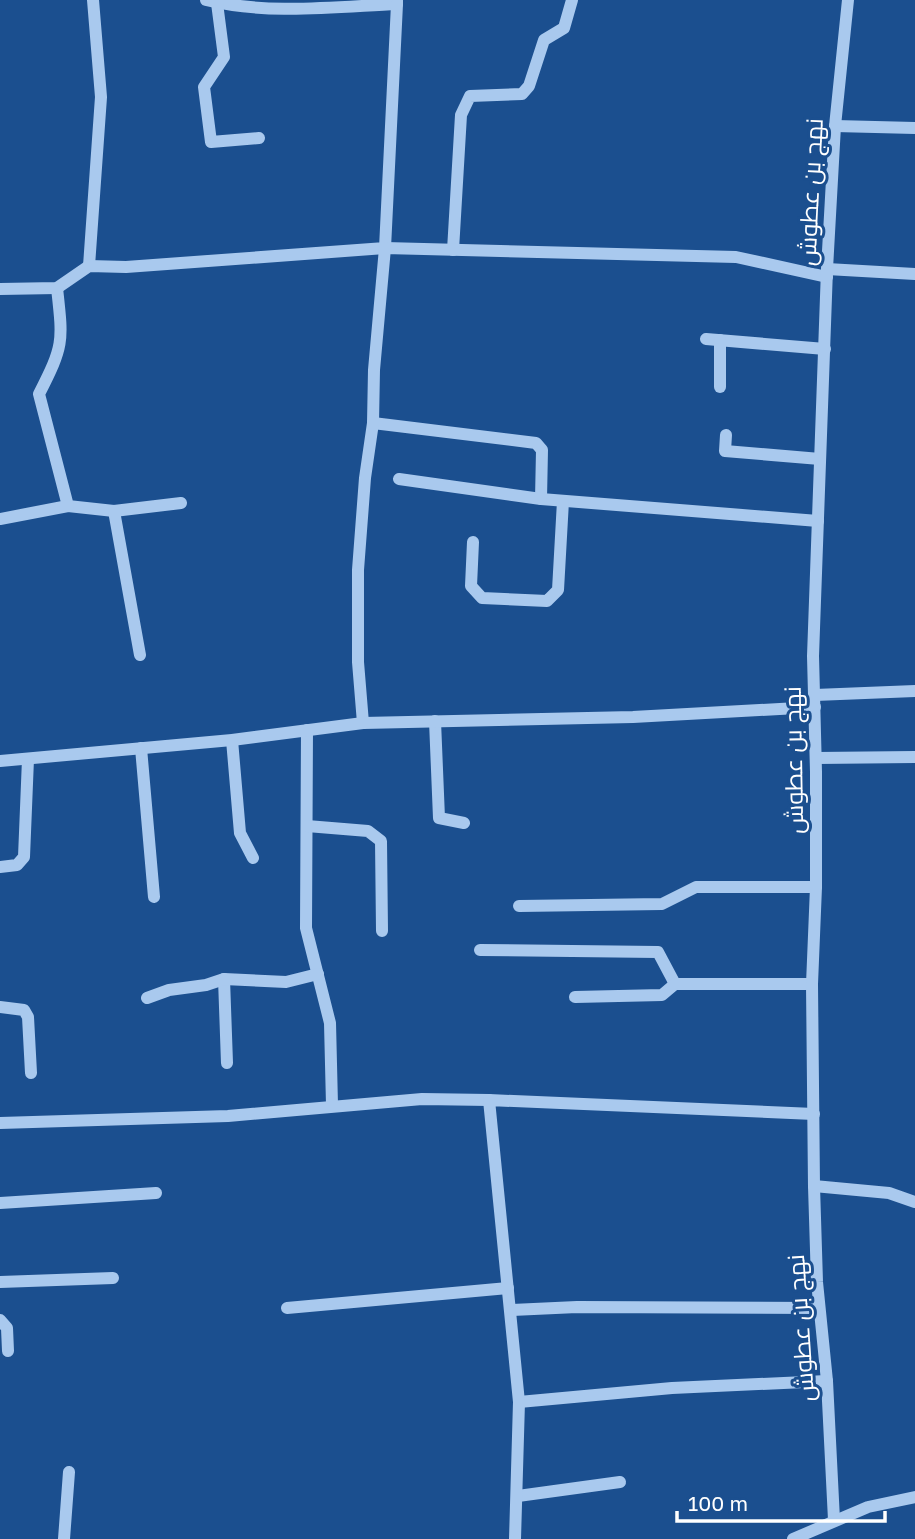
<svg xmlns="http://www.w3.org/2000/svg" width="915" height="1539" font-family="'Golos Text',Cairo,sans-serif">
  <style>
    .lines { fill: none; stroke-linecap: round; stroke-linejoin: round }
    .minor { stroke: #a9c9ee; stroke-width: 12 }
    .labels { text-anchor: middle; stroke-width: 6; stroke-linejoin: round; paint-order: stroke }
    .street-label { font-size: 24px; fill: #fff; stroke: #1b4f8f }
  </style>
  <rect width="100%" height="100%" fill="#1b4f8f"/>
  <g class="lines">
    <!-- minor -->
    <g class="minor">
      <path d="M206 0C268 15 334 7 397 4V0"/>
      <path d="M217 3 224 57 204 87 211 142 259 138"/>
      <path d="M835 126 915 128"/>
      <path d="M453 250 461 115 470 96 522 94 529 86 544 40 564 28 572 0"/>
      <path d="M89 266 101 97 93 0"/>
      <path d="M827 269 915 274"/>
      <path d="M57 288C63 342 64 345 39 394L68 506 114 511 181 503"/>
      <path d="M0 289 57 288 89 266 126 267 385 248 397 4"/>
      <path d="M706 339 825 349"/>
      <path d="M720 340V387"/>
      <path d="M373 423 536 443 542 450 541 499 818 521"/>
      <path d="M726 435 725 451 820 459"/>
      <path d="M399 479 541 499"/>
      <path d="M114 511 140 655"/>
      <path d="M0 519 68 506"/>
      <path d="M473 542 471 586 482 598 547 601 558 590 563 501"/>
      <path d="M815 695 915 691"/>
      <path d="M435 721 439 818 464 823"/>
      <path d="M363 723 358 662V570L365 478 373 423 374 370 385 248 736 257 827 277"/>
      <path d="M307 730 306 928 330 1023 332 1105"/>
      <path d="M232 740 240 833 253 858"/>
      <path d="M141 748 154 897"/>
      <path d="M816 758 915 757"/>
      <path d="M0 761 232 740 363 723 633 717 815 707"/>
      <path d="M307 826 368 831 381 841 382 931"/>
      <path d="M0 867 17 865 24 857 28 759"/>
      <path d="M519 906 662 904 696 887H816"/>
      <path d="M480 950 658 952 675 984"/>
      <path d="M224 979 227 1063"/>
      <path d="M575 997 662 995 675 984H812"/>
      <path d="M147 998 169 990 206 985 224 979 286 982 318 974"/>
      <path d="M0 1007 24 1010 28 1017 31 1073"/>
      <path d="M0 1123 228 1116 422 1099 489 1100"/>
      <path d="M814 1186 889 1193 915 1202"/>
      <path d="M0 1203 156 1193"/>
      <path d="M0 1282 113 1278"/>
      <path d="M287 1308 508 1288"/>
      <path d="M512 1310 577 1307 819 1308"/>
      <path d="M0 1320 7 1328 8 1351"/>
      <path d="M519 1402 672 1388 827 1381"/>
      <path d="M518 1496 620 1482"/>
      <path d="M834 1520 827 1381 817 1282 814 1186 812 984 816 887V772L813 656 827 269 835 126 848 0"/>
      <path d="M64 1539 69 1472"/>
      <path d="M515 1539 519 1402 489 1100 814 1114"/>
      <path d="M793 1539 868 1507 915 1497"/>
    </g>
  </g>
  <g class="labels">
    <!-- street labels -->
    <g class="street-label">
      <text transform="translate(811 192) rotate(-87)" y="8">نهج بن عطوش</text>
      <text transform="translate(794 760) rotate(-91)" y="8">نهج بن عطوش</text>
      <text transform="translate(801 1328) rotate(-94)" y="8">نهج بن عطوش</text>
    </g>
  </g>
  <!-- scale -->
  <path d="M677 1511v10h208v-10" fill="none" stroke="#ffffff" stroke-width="3.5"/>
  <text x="688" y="1511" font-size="21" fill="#ffffff" stroke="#1b4f8f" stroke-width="5" paint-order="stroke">100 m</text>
</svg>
